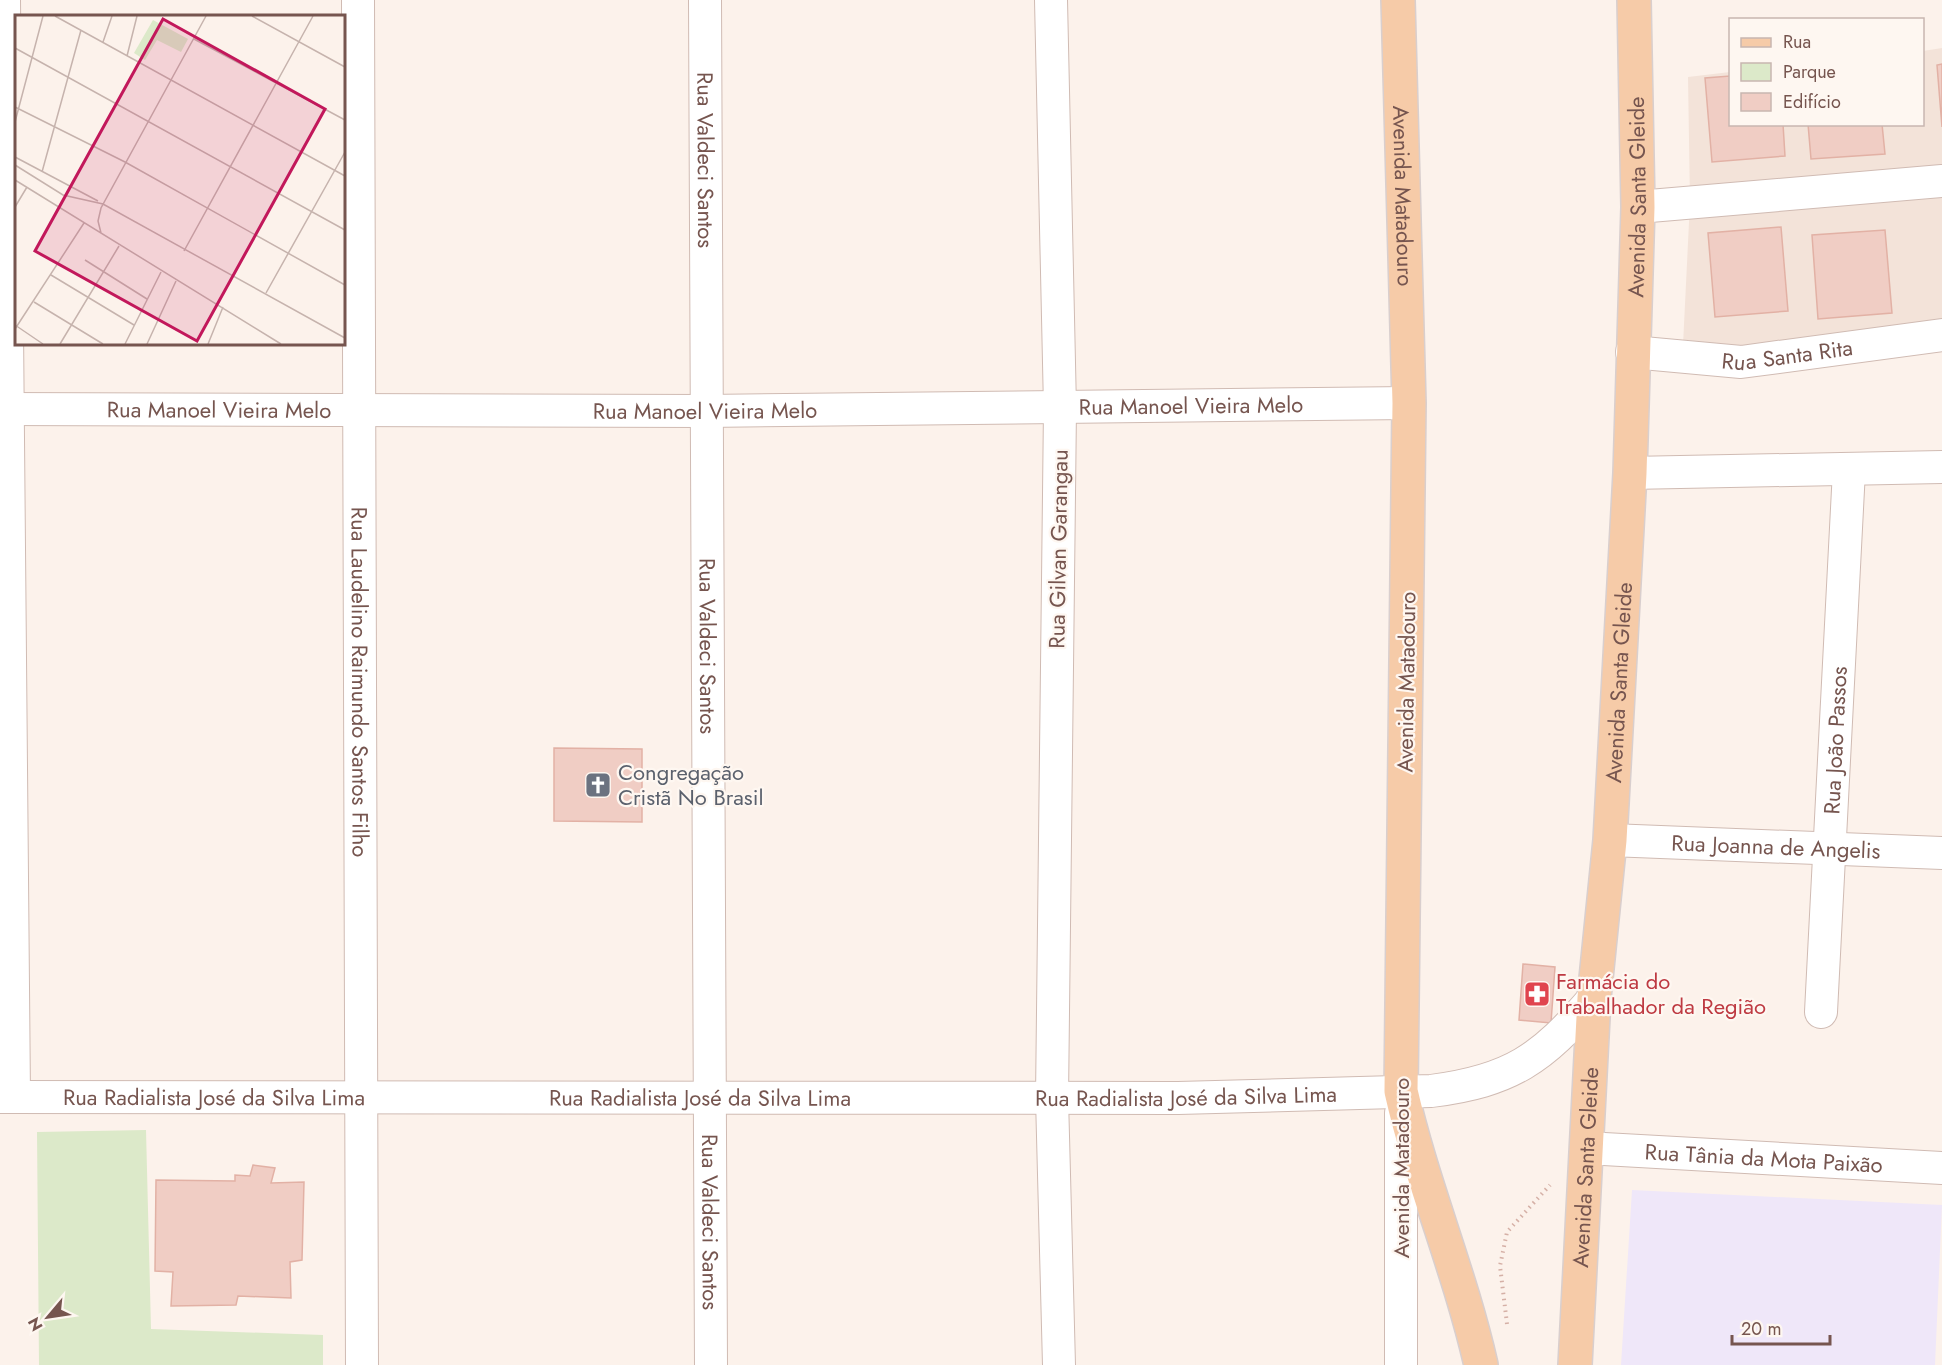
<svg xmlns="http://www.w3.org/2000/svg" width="1942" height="1365" font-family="Jost,sans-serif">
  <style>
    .residential { fill: #f3e3d9 }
    .education { fill: #efe7f9 }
    .green { fill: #dce9c9 }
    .building { fill: #f0cdc4; stroke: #e2b1a5; stroke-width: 1.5 }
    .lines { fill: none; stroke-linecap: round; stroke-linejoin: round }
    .minor-casing { stroke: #d0bbb3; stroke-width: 34 }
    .major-casing { stroke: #d9cfce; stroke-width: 36 }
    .path { stroke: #d5b0a6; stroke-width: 4; stroke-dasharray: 1.5 4.5; stroke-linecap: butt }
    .minor { stroke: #fff; stroke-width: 32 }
    .major { stroke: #f6cba8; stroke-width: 33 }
    .labels { text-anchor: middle; stroke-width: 4.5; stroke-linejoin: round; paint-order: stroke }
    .street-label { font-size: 22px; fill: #76554f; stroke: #fef7f1 }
    .worship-label { font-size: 22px; fill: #5b616d; stroke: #fef7f1; text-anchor: start }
    .health-label { font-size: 22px; fill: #be3a42; stroke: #fef7f1; text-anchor: start }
    .inset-road { fill: none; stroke: #c6b3ad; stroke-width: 1.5 }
    .view { fill: #c2185b; fill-opacity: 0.15; stroke: #c2185b; stroke-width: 3 }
    .inset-edge { fill: none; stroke: #76554f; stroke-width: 3 }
  </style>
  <rect width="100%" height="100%" fill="#fcf2eb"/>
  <!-- residential -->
  <path class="residential" d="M1942 48V329L1747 355 1683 345 1690 202 1688 77 1730 72V124H1922L1923 51Z"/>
  <!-- education -->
  <path class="education" d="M1632 1190 1942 1205 1935 1365H1621Z"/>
  <!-- green -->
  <path class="green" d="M146 1130 151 1329 323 1335V1365H39L37 1132Z"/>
  <!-- building -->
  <g class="building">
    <path d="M1942 64V127L1937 65Z"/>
    <path d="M1730 76V124H1783L1785 156 1712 162 1705 78Z"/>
    <path d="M1808 124H1882L1885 154 1811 159Z"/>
    <path d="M1781 227 1788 311 1715 317 1708 233Z"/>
    <path d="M1885 230 1892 313 1818 319 1812 235Z"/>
    <path d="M554 748 642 749V822L554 821Z"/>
    <path d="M1523 964 1555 967 1551 1023 1519 1020Z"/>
    <path d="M253 1165 275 1168 271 1183 304 1182 302 1260 290 1262 291 1298 238 1296 236 1305 171 1306 173 1272 155 1271 156 1180 235 1181V1175L250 1176Z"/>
  </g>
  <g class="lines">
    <defs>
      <g id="minor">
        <path d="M4 0 14 1097"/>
        <path id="s1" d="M358 0 362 1365"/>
        <path id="s2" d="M705 0 711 1365"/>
        <path d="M1051 0 1060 408 1052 1098 1059 1365"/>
        <path d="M1638 207 1942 181"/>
        <path id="s3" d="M1632 352 1741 362 1942 335"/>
        <path id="s4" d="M0 409 706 411 1409 403"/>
        <path d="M1630 473 1942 467"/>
        <path id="s5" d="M1610 840 1942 853"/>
        <path id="s6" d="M1821 1012 1849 470"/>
        <path id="s7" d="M0 1097 1178 1098 1431 1091C1511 1081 1542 1059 1594 998"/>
        <path id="s8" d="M1586 1148 1942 1168"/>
        <path d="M1401 1365V1113"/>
      </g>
      <g id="major">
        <path id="s9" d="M1398 0 1409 403 1401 1091C1422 1184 1460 1272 1481 1365"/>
        <path id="s10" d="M1575 1365 1594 998 1610 840 1630 473 1638 207 1634 0"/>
      </g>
    </defs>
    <!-- minor casing -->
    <use href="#minor" class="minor-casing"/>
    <!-- major casing -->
    <use href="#major" class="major-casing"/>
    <!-- path -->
    <path class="path" d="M1507 1324 1500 1266 1507 1232 1550 1185"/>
    <!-- minor -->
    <use href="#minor" class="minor"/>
    <!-- major -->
    <use href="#major" class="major"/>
  </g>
  <!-- icons -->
  <defs>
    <symbol id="church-square" viewBox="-11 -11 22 22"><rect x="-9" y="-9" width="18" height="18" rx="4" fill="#6b7280" stroke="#fef7f1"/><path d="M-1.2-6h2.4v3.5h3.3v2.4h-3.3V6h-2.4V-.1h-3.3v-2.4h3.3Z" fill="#fff"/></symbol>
    <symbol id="pharmacy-square" viewBox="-11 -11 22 22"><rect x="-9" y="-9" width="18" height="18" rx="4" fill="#e0444e" stroke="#fef7f1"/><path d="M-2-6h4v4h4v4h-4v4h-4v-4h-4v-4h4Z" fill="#fff"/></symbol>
  </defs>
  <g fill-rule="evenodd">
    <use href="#church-square" x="583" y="770" width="30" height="30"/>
    <use href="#pharmacy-square" x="1522" y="979" width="30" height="30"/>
  </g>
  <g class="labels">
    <!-- street labels -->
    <g class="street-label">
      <text dy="8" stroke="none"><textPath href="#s2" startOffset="160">Rua Valdeci Santos</textPath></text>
      <text dy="8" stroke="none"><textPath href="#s9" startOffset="196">Avenida Matadouro</textPath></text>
      <text dy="8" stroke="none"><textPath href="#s10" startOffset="1170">Avenida Santa Gleide</textPath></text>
      <text dy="8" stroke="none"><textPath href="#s3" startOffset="156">Rua Santa Rita</textPath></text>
      <text dy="8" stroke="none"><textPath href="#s4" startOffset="1191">Rua Manoel Vieira Melo</textPath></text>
      <text dy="8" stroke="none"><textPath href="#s4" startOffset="219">Rua Manoel Vieira Melo</textPath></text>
      <text dy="8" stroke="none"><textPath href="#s4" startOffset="705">Rua Manoel Vieira Melo</textPath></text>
      <text transform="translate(1058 549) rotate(-89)" y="8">Rua Gilvan Garangau</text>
      <text dy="8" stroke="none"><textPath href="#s2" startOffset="646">Rua Valdeci Santos</textPath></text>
      <text dy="8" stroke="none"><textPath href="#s1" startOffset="682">Rua Laudelino Raimundo Santos Filho</textPath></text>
      <text transform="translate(1406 682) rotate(-89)" y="8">Avenida Matadouro</text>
      <text dy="8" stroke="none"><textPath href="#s10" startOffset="684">Avenida Santa Gleide</textPath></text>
      <text dy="8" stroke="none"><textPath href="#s6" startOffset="272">Rua João Passos</textPath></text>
      <text dy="8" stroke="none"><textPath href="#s5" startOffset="166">Rua Joanna de Angelis</textPath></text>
      <text dy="8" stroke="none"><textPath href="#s7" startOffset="1186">Rua Radialista José da Silva Lima</textPath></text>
      <text dy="8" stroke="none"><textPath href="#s7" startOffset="214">Rua Radialista José da Silva Lima</textPath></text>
      <text dy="8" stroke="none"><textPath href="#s7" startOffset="700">Rua Radialista José da Silva Lima</textPath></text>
      <text dy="8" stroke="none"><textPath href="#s8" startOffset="178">Rua Tânia da Mota Paixão</textPath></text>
      <text transform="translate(1401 1168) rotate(-90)" y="8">Avenida Matadouro</text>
      <text dy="8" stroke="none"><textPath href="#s10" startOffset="198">Avenida Santa Gleide</textPath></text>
      <text dy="8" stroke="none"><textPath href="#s2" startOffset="1222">Rua Valdeci Santos</textPath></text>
    </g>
    <!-- worship labels -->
    <g class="worship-label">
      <text x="618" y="780">Congregação<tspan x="618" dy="25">Cristã No Brasil</tspan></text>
    </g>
    <!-- health labels -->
    <g class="health-label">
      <text x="1556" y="989">Farmácia do<tspan x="1556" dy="25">Trabalhador da Região</tspan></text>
    </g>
  </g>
  <!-- overview -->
  <g transform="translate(15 15)">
    <rect width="330" height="330" fill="#fcf2eb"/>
    <path d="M138 5 173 24 166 37 142 25 130 45 119 38Z" fill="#dce9c9"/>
    <path class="inset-road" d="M40 1 330 161M237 1 330 52M179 24 330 105M88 27 97 1M0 33 330 215M112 41 122 1M0 92 110 147 330 270M0 107 28 1M0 142 83 186M0 150 48 180 88 189 330 323M27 157 66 15M0 165 266 329M0 192 12 172M86 218 83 206 86 193 191 1M169 236 298 1M70 245 132 284M36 260 119 310M251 278 330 137M19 287 88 329M0 310 28 329M0 314 69 208M45 329 104 231M110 329 146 257M132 329 161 266M193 329 208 292"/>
    <path class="view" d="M148 4 310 94 182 326 20 236Z"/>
    <rect width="330" height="330" class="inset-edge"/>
  </g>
  <!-- legend -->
  <rect x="1729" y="18" width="195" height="108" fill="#fef7f1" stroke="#c8b6b0" stroke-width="1.5"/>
  <rect x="1741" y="38" width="30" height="9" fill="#f6cba8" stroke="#c8b6b0" stroke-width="1.5"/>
  <text x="1783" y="48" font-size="18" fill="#76554f">Rua</text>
  <rect x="1741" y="63" width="30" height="18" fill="#dce9c9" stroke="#c8b6b0" stroke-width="1.5"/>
  <text x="1783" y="78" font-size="18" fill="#76554f">Parque</text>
  <rect x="1741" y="93" width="30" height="18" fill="#f0cdc4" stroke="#c8b6b0" stroke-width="1.5"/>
  <text x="1783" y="108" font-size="18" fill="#76554f">Edifício</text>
  <!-- north arrow -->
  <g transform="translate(48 1317) rotate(241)" stroke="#fef7f1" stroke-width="4.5" paint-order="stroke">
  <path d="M0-4.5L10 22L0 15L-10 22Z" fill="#76554f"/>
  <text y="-9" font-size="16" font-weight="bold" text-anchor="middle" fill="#76554f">N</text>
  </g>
  <!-- scale -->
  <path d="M1732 1335v9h98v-9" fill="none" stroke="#76554f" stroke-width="3"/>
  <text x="1741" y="1335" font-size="18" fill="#76554f" stroke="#fef7f1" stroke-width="4.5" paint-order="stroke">20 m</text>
</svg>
